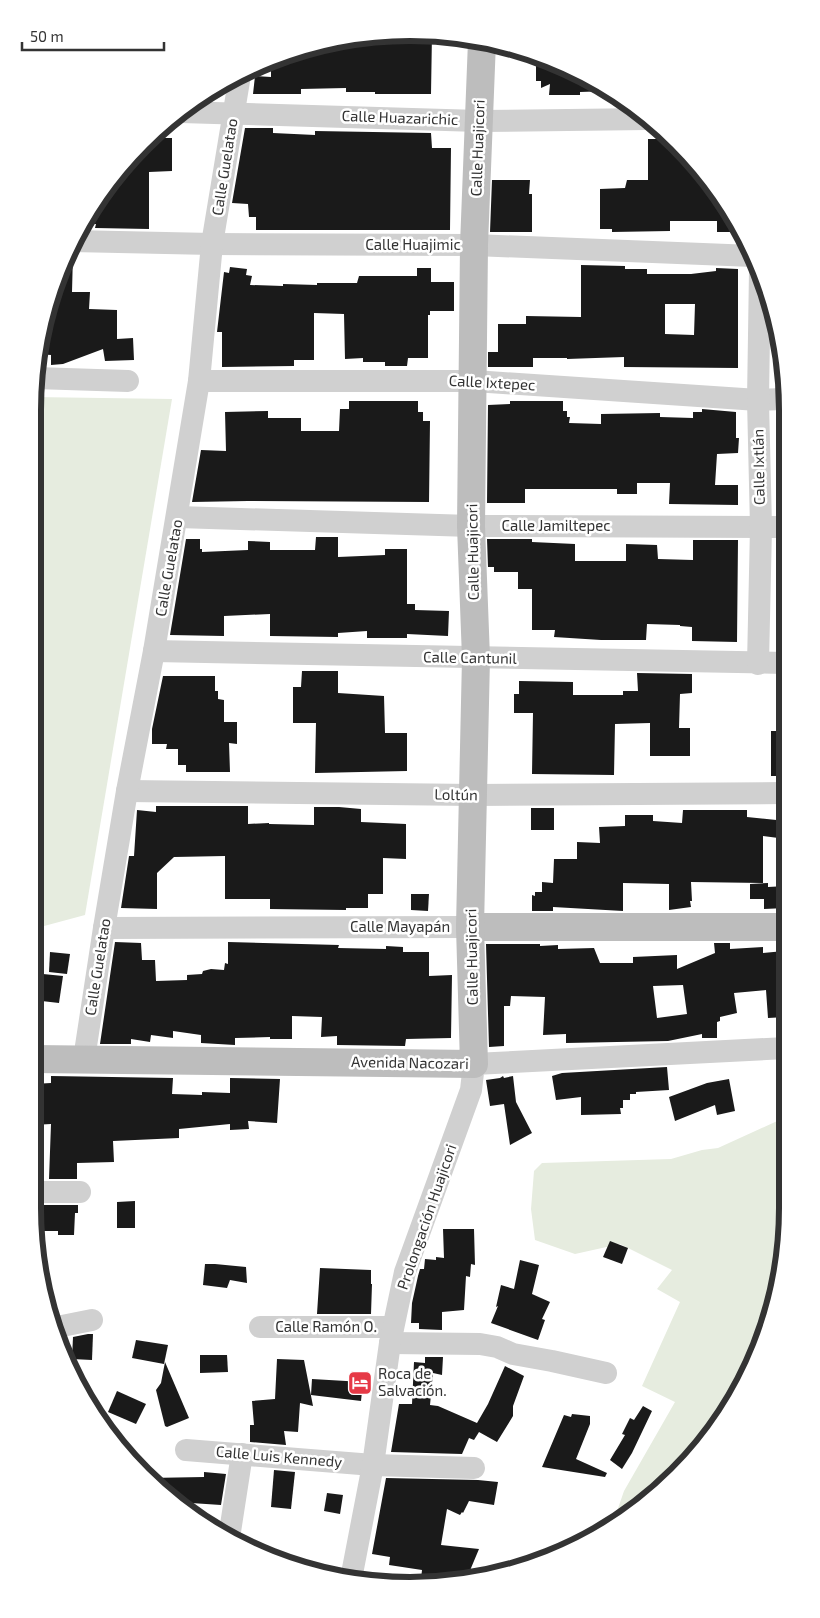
<svg xmlns="http://www.w3.org/2000/svg" width="820" height="1618" font-family="'Exo 2',sans-serif">
  <style>
    .green { fill: #e6ecdf }
    .building { fill: #1a1a1a; fill-rule: evenodd }
    .lines { fill: none; stroke-linecap: round; stroke-linejoin: round }
    .street { stroke: #d0d0d0; stroke-width: 22 }
    .secondary { stroke: #bdbdbd; stroke-width: 28 }
    .labels { text-anchor: middle; stroke-width: 5; stroke-linejoin: round; paint-order: stroke }
    .street-label { font-size: 15px; fill: #333; stroke: #fff }
    .poi-label { font-size: 15px; fill: #333; stroke: #fff; text-anchor: start }
    .rim { fill: none; stroke: #333; stroke-width: 6 }
  </style>
  <rect width="100%" height="100%" fill="#fff"/>
  <!-- green -->
  <g class="green">
    <path d="M33 397 172 399 85 915 33 929Z"/>
    <path d="M786 1117 787 1232 775 1305 749 1375 677 1475 614 1520 624 1491 675 1402 642 1386 680 1302 657 1289 672 1270 620 1244 575 1254 535 1240 531 1209 534 1171 542 1163 671 1159 702 1150 718 1148Z"/>
  </g>
  <!-- building -->
  <g class="building">
    <path d="M432 33 431 94H375V92H346V88L301 89V94H253L255 76 271 77V61L288 53 346 39 347 43H393V38H409V34Z"/>
    <path d="M536 56 577 71 609 91 580 92V95H549L550 84 541 88V81H536Z"/>
    <path d="M245 128H273V133L315 135V131L431 133 432 148H451L450 230H256V217H249L248 204 232 203Z"/>
    <path d="M150 138H172V171L149 172V229L95 228 96 224H91L90 213 110 180Z"/>
    <path d="M648 139H668L710 180 739 232H717V221H670V231L612 232V229H600V189L625 188 627 180H648Z"/>
    <path d="M492 180H530L529 194H532V232H490Z"/>
    <path d="M68 253 73 254 72 292H90L89 309 117 310V339L133 338 134 360 105 361 103 349 63 364 51 365V355L38 354 45 313Z"/>
    <path d="M581 265 625 266V269H647V274H691L716 271V268L738 269V368L624 367V357L567 359V358H533V367H488V352H498V324H526V316L581 317ZM665 304H695L694 335 665 334Z"/>
    <path d="M230 267 247 269 246 275 252 276 250 285 283 286V284L317 285V283H357L359 276H417V268H431V282H454V311H430V315H428V358H408L407 366H385V362H363V358L345 359 344 314 314 313V360H294V366L222 367V332H217L224 272 229 273Z"/>
    <path d="M349 401H418V412H423V421H430L429 502 248 501 192 502 201 450 226 451 225 412 268 411V418H301V431H339L340 409H349Z"/>
    <path d="M510 401H563V411H567V417H570L569 423 601 424V414L660 413V417L693 418V412H702V409L736 412V438H739L738 453 717 454 715 485H738V505L669 504 670 483H637V494H617V489H525V503H487L488 405 510 404Z"/>
    <path d="M316 537H338V557L385 555V549H407V604H415V610L449 611 448 636 407 634V638H367V631L338 633V637L270 636V614L224 616V636L170 635 186 539H200V549H202V552L248 550V541L270 542V550H315Z"/>
    <path d="M487 539H532V542L575 544V561H626V544L657 545 658 559 693 560V540H738L737 642 692 641V627L680 626V625L647 624 646 640H601L554 637 555 630H532V589H518V572H494V567H488Z"/>
    <path d="M302 671H338V693L384 696 385 733H407V771L315 773 316 723H293V687H301Z"/>
    <path d="M637 673 692 674V693L680 694 679 728H690V756H650V723L615 724 614 775 532 774 533 713H514V694H519V681L573 682V695H623V691H638Z"/>
    <path d="M163 676H215V691H218V699L224 700V722H237V744L229 743 230 772H186V765H178V749H166L167 744H152V729Z"/>
    <rect x="771" y="731" width="14" height="45"/>
    <path d="M156 806H248V824L269 823V824L314 825V807H339L361 809V822L406 824V859L383 858V894H368V908H346V910L270 909V899H225V856L174 857 157 873V909L121 908 129 856H134L137 810 156 812Z"/>
    <rect x="531" y="808" width="23" height="22"/>
    <path d="M683 810H747V817L786 821V839L763 836V883L691 882 692 901H690L691 907 669 910V884L623 883V911L553 907V911H532V895L535 896V892H542V882L553 883 554 859H577V842L600 843 599 827 625 826V815H653V821L682 823Z"/>
    <path d="M768 883V887L786 886V908L764 909V899H750V884Z"/>
    <path d="M411 894H429L428 911 411 910Z"/>
    <path d="M115 942 141 943 142 960H155L156 981 187 980V975L202 974 203 971 211 969 224 970 225 963 228 964V942L339 945 338 948 386 949V946L403 947V952H429V976L452 975 451 1038 406 1039 405 1046 337 1045V1036L321 1037 322 1017 292 1016V1039H270V1037L235 1038V1045L201 1043V1035L173 1031V1038L151 1035 150 1042 131 1039V1044H100Z"/>
    <path d="M714 943H730V949L763 947V953L784 951 786 965V1017L768 1018 766 990 734 993 737 1013 720 1017V1021L717 1022V1038H702V1034L668 1041 566 1043V1034L543 1035 545 997 511 996 510 1006H504V1046L489 1047 486 944H540V946L558 945V949L594 948 600 963H633V957L677 955V969L715 953ZM683 985 687 1014 657 1018 653 986Z"/>
    <path d="M50 952 70 954 67 974 49 972Z"/>
    <path d="M33 973 63 976 59 1003 33 1000Z"/>
    <path d="M667 1067 669 1090 636 1092V1094H630V1100H623V1108H620L621 1114 581 1115V1097L556 1100 552 1076 562 1073Z"/>
    <path d="M51 1076 173 1078 172 1094 202 1095V1092L230 1093V1078L280 1079 277 1123 248 1121 249 1129 230 1130V1124L179 1129V1138L113 1141 114 1162 77 1163V1179H49L51 1124 33 1125V1084L51 1083Z"/>
    <path d="M503 1076 504 1078 513 1076 516 1102 532 1133 510 1145 504 1104 490 1106 486 1080 500 1078Z"/>
    <path d="M729 1079 735 1111 717 1115 715 1105 675 1121 669 1097 707 1083Z"/>
    <path d="M135 1201V1228H117V1202Z"/>
    <path d="M32 1205H78V1213H75L74 1235H58V1231H36Z"/>
    <path d="M443 1229H474L475 1265 471 1264 470 1277 466 1276 464 1310 442 1312V1330L419 1329V1323H411L412 1303 418 1276 420 1269H424L425 1259 436 1260V1257L444 1258Z"/>
    <path d="M610 1241 628 1248 622 1264 603 1257Z"/>
    <path d="M520 1260 539 1265 532 1294 550 1302 542 1319 545 1320 538 1340 491 1323 498 1306 496 1307 501 1285 514 1289Z"/>
    <path d="M205 1264H215L246 1267 247 1283 230 1280 227 1288 203 1285Z"/>
    <path d="M320 1268 371 1270V1284H372L371 1314H317Z"/>
    <path d="M88 1334H93L92 1360 72 1359 73 1337Z"/>
    <path d="M136 1340 168 1345 164 1364 132 1358Z"/>
    <path d="M200 1355H227L228 1372 200 1373Z"/>
    <path d="M425 1357H443L442 1375 433 1373 430 1405 438 1406 477 1423 488 1404 505 1366 524 1376 513 1406V1416L497 1442 479 1432 474 1440 469 1438 462 1454 391 1452 399 1404H412L414 1362 425 1363Z"/>
    <path d="M277 1359 304 1360 313 1406 300 1403 298 1432 284 1431 286 1445 250 1442V1425H254L252 1401 275 1399Z"/>
    <path d="M165 1362 189 1418 167 1427 165 1426 156 1390 161 1383Z"/>
    <path d="M312 1379 363 1382 361 1401 311 1395Z"/>
    <path d="M117 1391 146 1404 136 1424 108 1412Z"/>
    <path d="M643 1406 652 1411 632 1453 622 1469 610 1460 625 1435 622 1434 630 1418 634 1420Z"/>
    <path d="M572 1414 590 1416V1424L576 1459 607 1473 605 1477 542 1467 564 1415 571 1417Z"/>
    <path d="M274 1470 295 1472 291 1509 271 1507Z"/>
    <path d="M204 1472 226 1474 221 1505 176 1502 161 1492 149 1478 204 1477Z"/>
    <path d="M386 1478 478 1480 498 1482 494 1505 469 1501 463 1513 462 1512 460 1515 447 1509 441 1545 479 1549 466 1580 448 1572 447 1582 421 1579 422 1570 389 1565 390 1557 372 1554Z"/>
    <path d="M327 1493 343 1495 340 1514 324 1511Z"/>
  </g>
  <g class="lines">
    <!-- street -->
    <g class="street">
      <path d="M181 112 479 121 648 119"/>
      <path d="M72 241 212 244 474 245 753 256"/>
      <path d="M35 378 128 381"/>
      <path d="M199 381H474L758 400 784 399"/>
      <path d="M178 517 471 526 785 527"/>
      <path d="M154 651 785 663"/>
      <path d="M758 664 761 527 758 400 760 270"/>
      <path d="M127 791 474 795 785 793"/>
      <path d="M104 928 470 927"/>
      <path d="M84 1059 104 928 127 791 154 651 199 381 212 244 240 75"/>
      <path d="M33 1192H80"/>
      <path d="M260 1327H393"/>
      <path d="M52 1328 92 1320"/>
      <path d="M390 1343 480 1344 497 1347 513 1354 552 1361 606 1373"/>
      <path d="M186 1450 373 1465 474 1468"/>
      <path d="M229 1538 242 1454"/>
      <path d="M351 1579 373 1465 390 1343 405 1272 471 1090 474 1064 786 1048"/>
    </g>
    <!-- secondary -->
    <g class="secondary">
      <path d="M470 927H786"/>
      <path d="M33 1059 474 1064 470 927 476 658 471 526 474 245 482 41"/>
    </g>
  </g>
  <!-- icons -->
  <defs>
    <symbol id="hotel-square" viewBox="-11 -11 22 22"><rect x="-9" y="-9" width="18" height="18" rx="4" fill="#e63946" stroke="#fff"/><path d="M-6-4.5h1.5V1H6V5H4.5V3h-9V5H-6ZM-4 0a1.8 1.8 0 1 1 3.6 0ZM.5 0V-2.5h3Q6-2.5 6 0Z" fill="#fff"/></symbol>
  </defs>
  <g fill-rule="evenodd">
    <use href="#hotel-square" x="346" y="1369" width="28" height="28"/>
  </g>
  <g class="labels">
    <!-- street labels -->
    <g class="street-label">
      <text transform="translate(400 118) rotate(2)" y="5">Calle Huazarichic</text>
      <text transform="translate(478 148) rotate(-88)" y="5">Calle Huajicori</text>
      <text transform="translate(225 167) rotate(-81)" y="5">Calle Guelatao</text>
      <text x="413" y="250">Calle Huajimic</text>
      <text transform="translate(492 383) rotate(3)" y="5">Calle Ixtepec</text>
      <text transform="translate(759 467) rotate(-91)" y="5">Calle Ixtlán</text>
      <text x="556" y="531">Calle Jamiltepec</text>
      <text transform="translate(473 552) rotate(-91)" y="5">Calle Huajicori</text>
      <text transform="translate(169 568) rotate(-80)" y="5">Calle Guelatao</text>
      <text transform="translate(470 658) rotate(1)" y="5">Calle Cantunil</text>
      <text transform="translate(456 795) rotate(1)" y="5">Loltún</text>
      <text x="400" y="932">Calle Mayapán</text>
      <text transform="translate(472 957) rotate(-91)" y="5">Calle Huajicori</text>
      <text transform="translate(98 967) rotate(-81)" y="5">Calle Guelatao</text>
      <text transform="translate(410 1063) rotate(1)" y="5">Avenida Nacozari</text>
      <text transform="translate(427 1217) rotate(-71)" y="5">Prolongación Huajicori</text>
      <text x="326" y="1332">Calle Ramón O.</text>
      <text transform="translate(279 1457) rotate(5)" y="5">Calle Luis Kennedy</text>
    </g>
    <!-- poi labels -->
    <g class="poi-label">
      <text x="378" y="1379">Roca de<tspan x="378" dy="17">Salvación.</tspan></text>
    </g>
  </g>
  <!-- crop -->
  <path d="M0 0H820V1618H0ZM410 41H410A369 369 0 0 1 779 410V1208A369 369 0 0 1 410 1577H410A369 369 0 0 1 41 1208V410A369 369 0 0 1 410 41Z" fill="#fff" fill-rule="evenodd"/>
  <path class="rim" d="M410 41H410A369 369 0 0 1 779 410V1208A369 369 0 0 1 410 1577H410A369 369 0 0 1 41 1208V410A369 369 0 0 1 410 41Z"/>
  <!-- scale -->
  <path d="M22 42v8h142v-8" fill="none" stroke="#333333" stroke-width="2.5"/>
  <text x="30" y="42" font-size="15" fill="#333333" stroke="#ffffff" stroke-width="4" paint-order="stroke">50 m</text>
</svg>
